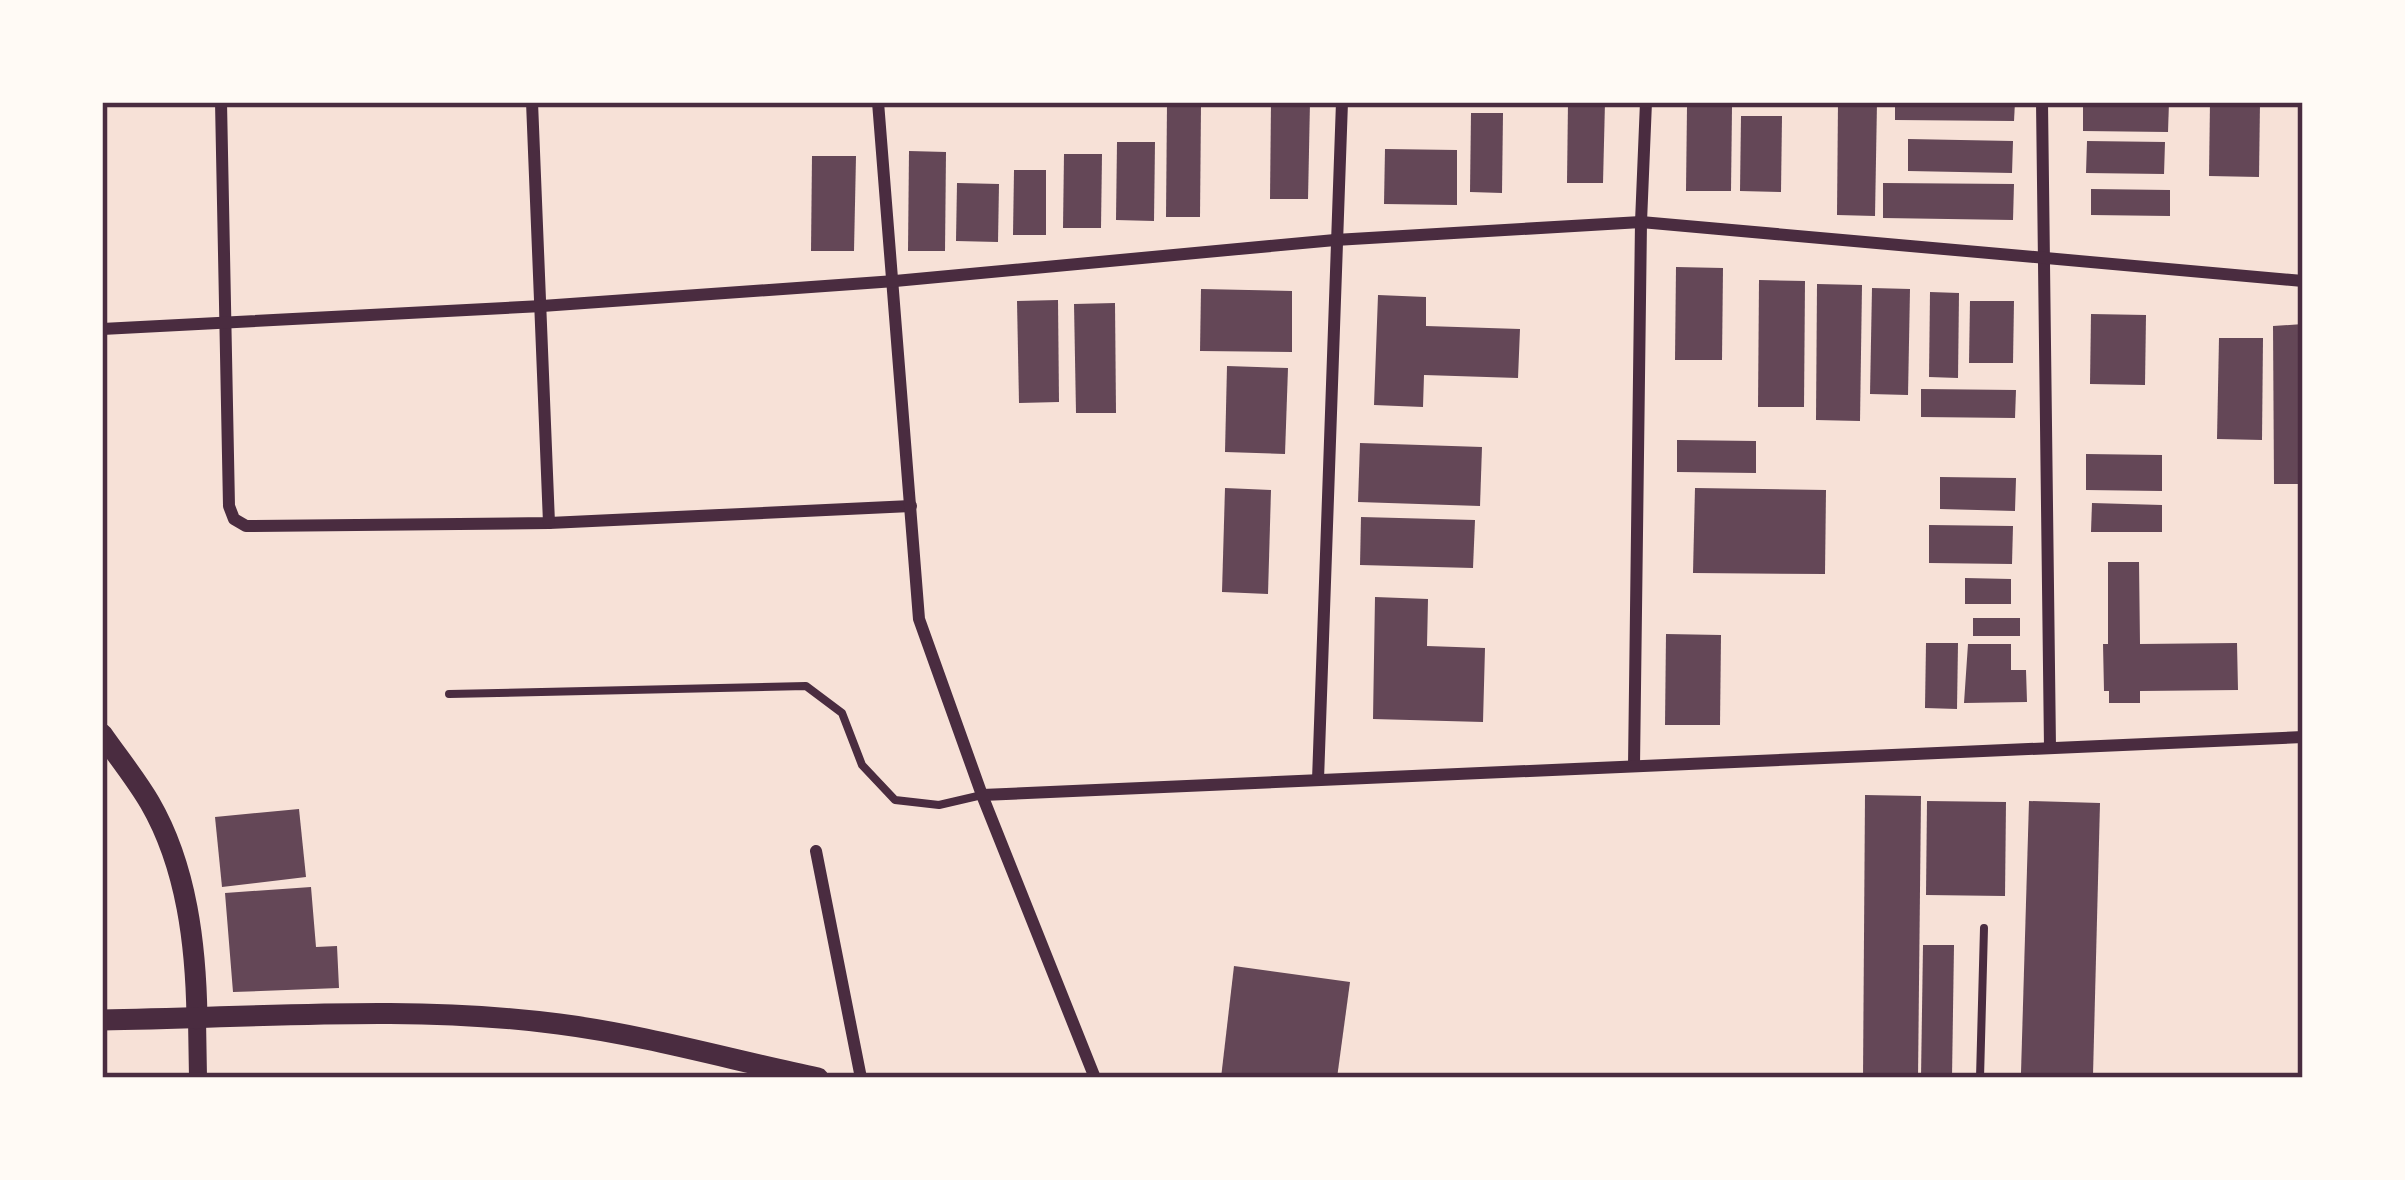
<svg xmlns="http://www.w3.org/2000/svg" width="2405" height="1180" font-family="Helvetica,sans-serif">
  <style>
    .building { fill: #644757 }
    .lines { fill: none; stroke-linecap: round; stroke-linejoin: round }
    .service { stroke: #4a2c40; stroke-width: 8 }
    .minor { stroke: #4a2c40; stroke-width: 12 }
    .tertiary { stroke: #4a2c40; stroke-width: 18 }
    .secondary { stroke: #4a2c40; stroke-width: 21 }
    .neatline { fill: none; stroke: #4a2c40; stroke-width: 4.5 }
  </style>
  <rect width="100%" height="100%" fill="#f7e1d7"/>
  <!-- building -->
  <g class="building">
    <path d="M1271 102H1310L1308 199H1270Z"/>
    <path d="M1568 102H1605L1603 183H1567Z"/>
    <path d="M1838 102H1877L1875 216 1837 215Z"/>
    <path d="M1895 102H2015L2014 121 1895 120Z"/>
    <path d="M2083 102H2169L2168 132 2083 131Z"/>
    <path d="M2210 102H2260L2259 177 2209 176Z"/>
    <path d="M1167 104 1201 105 1200 217H1166Z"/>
    <path d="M1687 107H1732L1731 191H1686Z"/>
    <path d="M1471 113H1503L1502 193 1470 192Z"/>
    <path d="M1741 116H1782L1781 192 1740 191Z"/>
    <path d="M1908 139 2013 141 2012 173 1908 171Z"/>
    <path d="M2087 141 2165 142 2164 174 2086 173Z"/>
    <path d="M1117 142H1155L1154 221 1116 220Z"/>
    <path d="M1385 149 1457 150V205L1384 204Z"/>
    <path d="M909 151 946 152 945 251H908Z"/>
    <path d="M1064 154H1102L1101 228H1063Z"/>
    <path d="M812 156H856L854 251H811Z"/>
    <path d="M1014 170H1046V235H1013Z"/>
    <path d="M957 183 999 184 998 242 956 241Z"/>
    <path d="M1883 183 2014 184 2013 220 1883 218Z"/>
    <path d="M2091 189 2170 190V216L2091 215Z"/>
    <path d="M1676 267 1723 268 1722 360H1675Z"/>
    <path d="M1759 280 1805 281 1804 407H1758Z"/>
    <path d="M1817 284 1862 285 1860 421 1816 420Z"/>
    <path d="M1872 288 1910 289 1908 395 1870 394Z"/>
    <path d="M1201 289 1292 291V352L1200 351Z"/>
    <path d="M1930 292 1959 293 1958 378 1929 377Z"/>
    <path d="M1378 295 1426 297V326L1520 329 1518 378 1424 375 1423 407 1374 405Z"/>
    <path d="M1058 300 1059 402 1019 403 1017 301Z"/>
    <path d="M1970 301H2014L2013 363H1969Z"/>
    <path d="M1115 303 1116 413H1076L1074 304Z"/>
    <path d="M2091 314 2146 315 2145 385 2090 384Z"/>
    <path d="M2303 324V484H2274L2273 326Z"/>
    <path d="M2219 338H2263L2262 440 2217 439Z"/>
    <path d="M1227 366 1288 368 1285 454 1225 452Z"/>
    <path d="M1921 389 2016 390 2015 418 1921 417Z"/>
    <path d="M1677 440 1756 441V473L1677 472Z"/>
    <path d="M1360 443 1482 447 1480 506 1358 502Z"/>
    <path d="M2086 454 2162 455V491L2086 490Z"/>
    <path d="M1940 477 2016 478 2015 511 1940 509Z"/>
    <path d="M1225 488 1271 490 1268 594 1222 592Z"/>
    <path d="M1695 488 1826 490 1825 574 1693 573Z"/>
    <path d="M2092 503 2162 505V532H2091Z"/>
    <path d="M1361 517 1475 520 1473 568 1360 565Z"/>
    <path d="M1929 525 2013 526 2012 564 1929 563Z"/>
    <path d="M2108 562H2139L2140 644 2237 643 2238 690 2140 691V703H2109V691H2104L2103 644H2108Z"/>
    <path d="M1965 578 2011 579V604H1965Z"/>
    <path d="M1375 597 1428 599 1427 646 1485 648 1483 722 1373 719Z"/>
    <rect x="1973" y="618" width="47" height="18"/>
    <path d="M1666 634 1721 635 1720 725H1665Z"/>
    <path d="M1926 643H1958L1957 709 1925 708Z"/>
    <path d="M1968 644H2011V670H2026L2027 702 1964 703Z"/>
    <path d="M1865 795 1921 796 1918 1078H1863Z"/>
    <path d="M1927 801 2006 802 2005 896 1926 895Z"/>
    <path d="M2029 801 2100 803 2093 1075 2021 1073Z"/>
    <path d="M299 809 306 877 222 887 215 817Z"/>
    <path d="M311 887 316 947 337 946 339 988 233 992 225 893Z"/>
    <path d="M1923 945H1954L1952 1078H1921Z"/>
    <path d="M1234 966 1350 982 1337 1078H1221Z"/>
  </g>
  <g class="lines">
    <!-- service -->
    <g class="service">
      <path d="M449 694 806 686 842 713 862 765 895 800 939 805 982 795"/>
      <path d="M1980 1078 1984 928"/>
    </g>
    <!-- minor -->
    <g class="minor">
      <path d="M221 102 229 506 234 519 246 526 549 523 911 506"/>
      <path d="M532 102 549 523"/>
      <path d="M878 102 919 619 982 795 1095 1078"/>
      <path d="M2042 102 2050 748"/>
      <path d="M102 329 542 306 895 281 1335 240 1641 222 2303 281"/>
      <path d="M1634 766 1641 222 1646 102"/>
      <path d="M1318 780 1342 102"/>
      <path d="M982 795 2303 737"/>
      <path d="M816 851 861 1078"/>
    </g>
    <!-- tertiary -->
    <path class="tertiary" d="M197 1019 198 1078"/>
    <!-- secondary -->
    <g class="secondary">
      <path d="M102 734C118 757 136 779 150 803 187 867 196 946 197 1019"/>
      <path d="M102 1020C253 1018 408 1004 559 1024 645 1035 732 1060 818 1078"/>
    </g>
  </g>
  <!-- border -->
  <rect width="2405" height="1180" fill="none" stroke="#fffaf5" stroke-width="210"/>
  <rect x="105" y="105" width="2195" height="970" class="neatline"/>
</svg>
